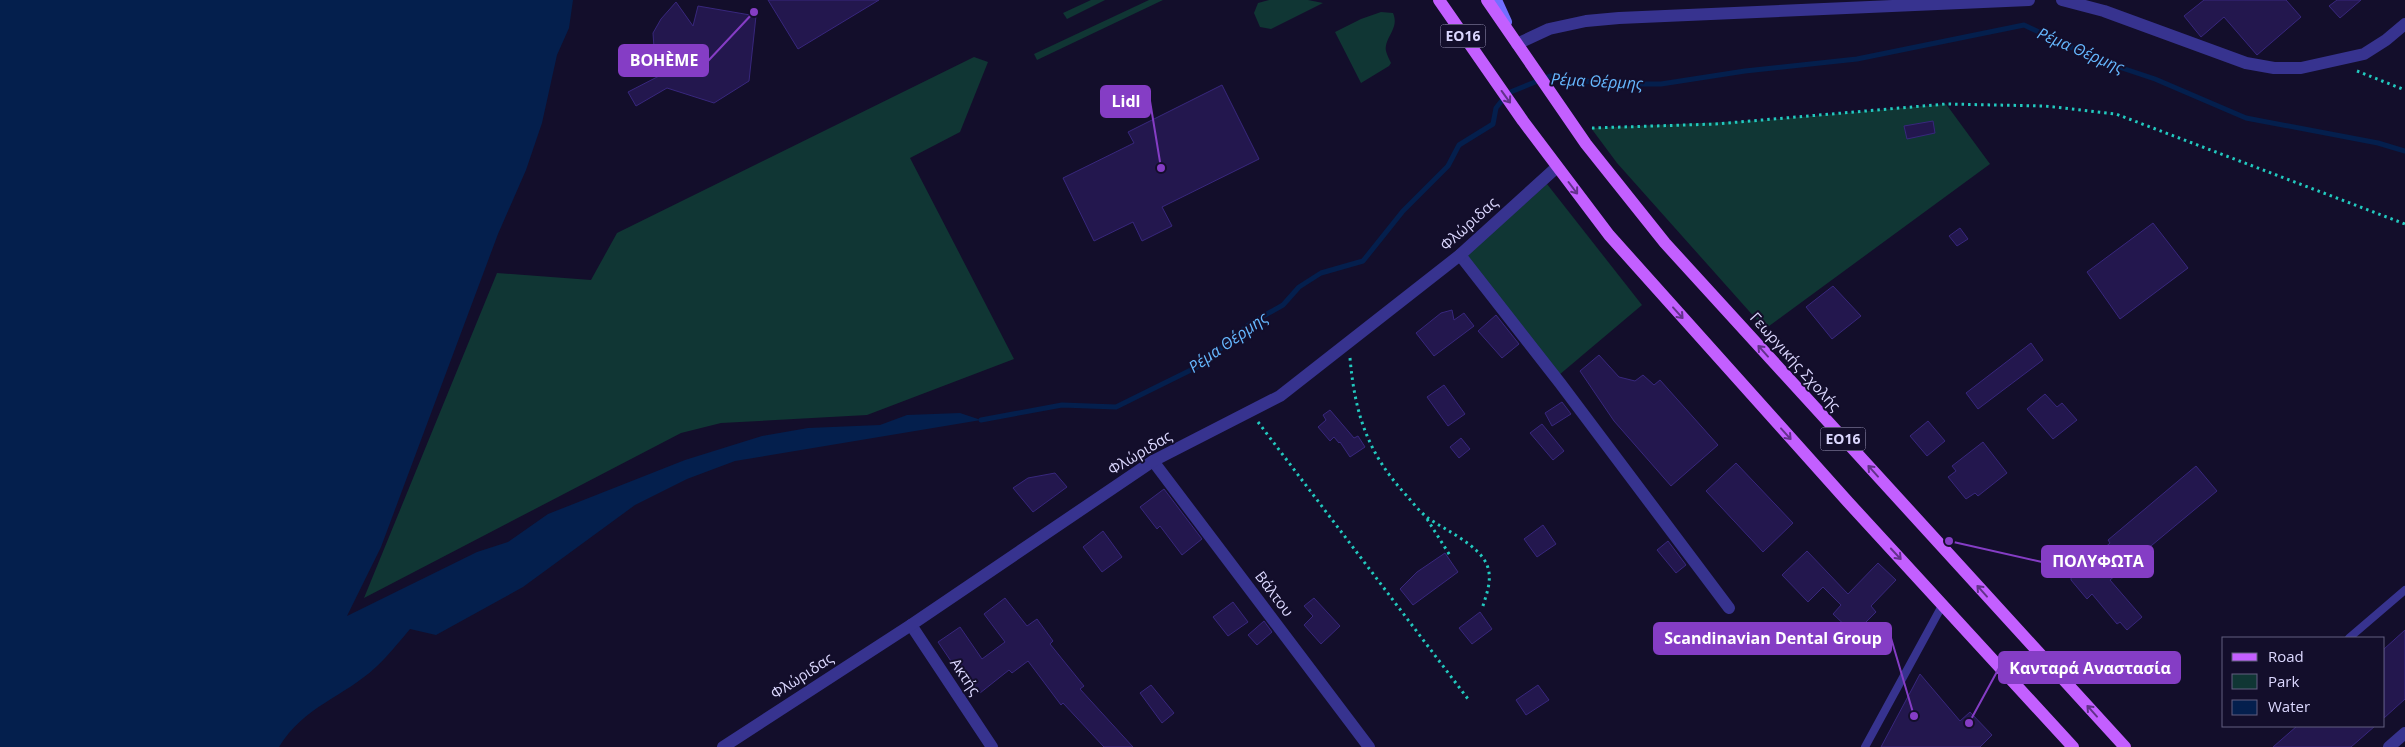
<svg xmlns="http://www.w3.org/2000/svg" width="2405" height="747" font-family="'Open Sans',sans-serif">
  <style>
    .green { fill: #103634 }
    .water { fill: #041f4d }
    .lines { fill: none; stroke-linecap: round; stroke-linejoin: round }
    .stream { stroke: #041f4d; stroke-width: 5 }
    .building { fill: #23174e; stroke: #38277d }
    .path { stroke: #22c9bf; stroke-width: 3; stroke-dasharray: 2.5 4; stroke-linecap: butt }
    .lane { stroke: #37338f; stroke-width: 8 }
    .street { stroke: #37338f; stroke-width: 12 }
    .secondary { stroke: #726fff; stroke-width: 12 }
    .primary { stroke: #c35fff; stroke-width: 12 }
    .oneway { stroke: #62328a }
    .labels { text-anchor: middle; stroke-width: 4; stroke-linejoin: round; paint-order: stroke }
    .shield { fill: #130e2b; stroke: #a09bbf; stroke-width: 1 }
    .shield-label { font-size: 14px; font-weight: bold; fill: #dcd8ff }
    .street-label { font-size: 15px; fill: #dcd8ff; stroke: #130e2b }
    .water-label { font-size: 16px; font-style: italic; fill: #66b8ff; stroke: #130e2b }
    .leader { fill: none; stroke: #853dc5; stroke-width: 2 }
    .callout-dot { fill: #853dc5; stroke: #130e2b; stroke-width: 2 }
    .callout { fill: #853dc5; stroke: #853dc5; stroke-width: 2 }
    .callout-label { font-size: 16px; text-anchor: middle; font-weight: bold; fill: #fff }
  </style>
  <rect width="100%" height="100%" fill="#130e2b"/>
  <!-- green -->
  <g class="green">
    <path d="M1091 0H1105L1067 19 1063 13Z"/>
    <path d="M1149 0H1163L1037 60 1034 54Z"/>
    <path d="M1269 0H1308L1323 3 1271 29 1260 27 1254 13 1258 3Z"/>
    <path d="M1381 12 1393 13C1400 29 1384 37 1386 51 1387 55 1389 59 1391 63L1389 66 1361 83 1335 32 1361 19Z"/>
    <path d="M974 57 988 62 960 132 910 158 1014 359 867 415 721 423 681 433 364 598 497 273 591 280 617 233Z"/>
    <path d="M1946 104 1990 164 1765 329 1617 163 1591 128 1767 120Z"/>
    <path d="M1547 184 1642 305 1559 375 1466 256Z"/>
  </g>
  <!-- water -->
  <path class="water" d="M0 0H573L569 28 557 55 542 123 526 170 498 234 381 547 347 616 477 552 508 542 548 514 685 460 762 436 808 428 880 425 907 415 960 413 981 420 735 461 687 479 635 505 523 587 436 635 410 629C399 642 388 656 376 667 344 697 304 706 279 747H0Z"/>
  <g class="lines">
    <!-- stream -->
    <path class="stream" d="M981 420 1062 405 1116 407 1201 365 1251 323 1283 305 1299 287 1321 273 1363 261 1403 211 1448 166 1459 145 1493 124 1496 108 1508 93 1550 76 1606 84H1661L1745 71 1857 59 2024 25 2098 60 2155 79 2246 118 2378 143 2405 151"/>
  </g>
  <!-- building -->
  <g class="building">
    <path d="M768 0H879L798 49Z"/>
    <path d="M2204 0H2286L2301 17 2257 55 2224 17 2201 37 2184 16Z"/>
    <path d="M2337 0H2361L2340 18 2329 6Z"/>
    <path d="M676 2 693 26 698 6 756 16 749 81 714 103 667 88 636 106 628 92 661 75 655 63 653 33 661 19Z"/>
    <path d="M1222 85 1259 159 1162 207 1172 226 1142 241 1133 222 1094 241 1063 178 1134 143 1128 132Z"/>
    <path d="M1933 121 1935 133 1907 139 1904 126Z"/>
    <path d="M2153 223 2188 268 2120 319 2087 272Z"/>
    <path d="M1960 228 1968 239 1957 246 1949 236Z"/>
    <path d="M1833 286 1861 316 1832 339 1806 307Z"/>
    <path d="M1452 310 1454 320 1464 313 1474 326 1434 356 1416 333 1441 313Z"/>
    <path d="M1496 315 1519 344 1502 358 1478 331Z"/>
    <path d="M2031 343 2043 360 1978 409 1966 393Z"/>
    <path d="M1599 355 1619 377 1635 381 1643 375 1654 385 1660 380 1718 445 1671 486 1614 421 1580 371Z"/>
    <path d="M1444 385 1465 414 1448 426 1427 397Z"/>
    <path d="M2045 394 2057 407 2062 403 2077 420 2053 439 2027 409Z"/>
    <path d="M1562 402 1571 414 1552 426 1545 413Z"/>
    <path d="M1330 410 1354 438 1358 436 1365 447 1350 457 1340 442 1339 443 1334 437 1330 441 1318 427 1326 420 1323 415Z"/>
    <path d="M1928 421 1945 441 1927 456 1910 436Z"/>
    <path d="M1542 424 1564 451 1553 460 1530 433Z"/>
    <path d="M1461 438 1470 449 1459 458 1450 447Z"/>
    <path d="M1983 442 2007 473 1978 496 1975 493 1966 499 1948 477 1956 471 1952 466Z"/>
    <path d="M1736 463 1793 523 1763 552 1706 491Z"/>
    <path d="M2196 466 2217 491 2110 580 2142 617 2127 630 2120 622 2117 624 2092 594 2087 599 2071 580V577L2110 543 2108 540Z"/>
    <path d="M1055 473 1067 487 1033 512 1013 488 1028 478Z"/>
    <path d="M1164 489 1202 539 1182 555 1160 526 1157 529 1140 507Z"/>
    <path d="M1543 525 1556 544 1537 557 1524 539Z"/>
    <path d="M1103 531 1122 557 1102 572 1083 547Z"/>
    <path d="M1668 541 1686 565 1676 573 1657 550Z"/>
    <path d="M1807 551 1848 594 1878 563 1896 580 1871 606 1876 612 1861 627 1859 625 1852 632 1833 614 1841 605 1823 587 1808 602 1782 575Z"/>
    <path d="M1445 553 1458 572 1413 605 1400 589 1417 572Z"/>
    <path d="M1005 598 1027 626 1037 619 1053 641 1050 644 1084 686 1080 689 1133 747H1104L1063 703 1061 705 1028 661 1012 673 1009 670 980 693 960 668 957 670 938 642 960 627 982 659 1005 642 984 614Z"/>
    <path d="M1314 598 1340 626 1321 644 1304 625 1313 616 1304 606Z"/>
    <path d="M1233 602 1248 622 1228 636 1213 617Z"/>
    <path d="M1480 612 1492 629 1472 644 1459 628Z"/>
    <path d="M1264 621 1272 632 1257 645 1248 635Z"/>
    <path d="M2405 630V699L2384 718V649Z"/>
    <path d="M1769 632 1780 643 1768 655 1757 644Z"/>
    <path d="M1920 674 1960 721 1970 712 1992 735 1980 747H1881Z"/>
    <path d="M1151 685 1174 713 1162 723 1140 693Z"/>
    <path d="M1538 685 1549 700 1526 715 1516 700Z"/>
    <path d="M2297 726H2375L2351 747H2273Z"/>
  </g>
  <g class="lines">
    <!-- path -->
    <g class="path">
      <path d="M2357 71 2405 90"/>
      <path d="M1592 128 1716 124 1946 104 2045 106 2116 114 2405 224"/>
      <path d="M1350 358C1355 415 1368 454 1407 496 1413 503 1420 512 1428 518 1445 530 1479 545 1487 565 1493 580 1486 595 1482 609"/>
      <path d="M1258 422 1468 699"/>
      <path d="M1427 519 1451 557"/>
    </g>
    <!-- lane -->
    <g class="lane">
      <path d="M2349 638 2405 590"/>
      <path d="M1865 747 1943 604"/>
    </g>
    <!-- street -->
    <g class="street">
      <path d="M2062 0 2104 11 2246 63 2274 68H2301L2364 54 2386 40 2405 24"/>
      <path d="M1517 44 1549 29 1586 21 1619 18 2029 0"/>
      <path d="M1460 255 1560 383 1729 608"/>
      <path d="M1153 461 1369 747"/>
      <path d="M911 625 992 747"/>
      <path d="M723 747 911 625 1153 461 1280 396 1460 255 1557 167"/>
      <path d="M2389 747 2405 733"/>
    </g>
    <!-- secondary -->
    <path class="secondary" d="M1496 0 1506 22"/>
    <!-- primary -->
    <g class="primary">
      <path d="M1439 0 1523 121 1609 235 1848 502 2073 747"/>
      <path d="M1487 0 1586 144 1665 243 2125 747"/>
    </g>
  </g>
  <!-- one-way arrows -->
  <defs><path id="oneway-shaft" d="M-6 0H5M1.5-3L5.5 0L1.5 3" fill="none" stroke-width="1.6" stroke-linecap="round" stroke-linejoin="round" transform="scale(1.25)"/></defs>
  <g class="oneway">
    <use href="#oneway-shaft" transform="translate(1506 97) rotate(54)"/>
    <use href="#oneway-shaft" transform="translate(1573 188) rotate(53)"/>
    <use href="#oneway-shaft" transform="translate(1678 313) rotate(48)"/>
    <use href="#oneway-shaft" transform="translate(1763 351) rotate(-132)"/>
    <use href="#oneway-shaft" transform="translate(1786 434) rotate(48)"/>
    <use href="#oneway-shaft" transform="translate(1873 471) rotate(-132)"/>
    <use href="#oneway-shaft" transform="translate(1896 554) rotate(47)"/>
    <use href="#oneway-shaft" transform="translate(1982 591) rotate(-132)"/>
    <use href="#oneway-shaft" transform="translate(2092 711) rotate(-132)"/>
  </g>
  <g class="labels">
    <!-- shield labels -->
    <g class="shield">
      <rect x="1440.5" y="24.5" width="45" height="23" rx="4"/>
      <rect x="1820.5" y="427.5" width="45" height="23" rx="4"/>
    </g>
    <g class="shield-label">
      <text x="1463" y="41">ΕΟ16</text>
      <text x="1843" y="444">ΕΟ16</text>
    </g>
    <!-- street labels -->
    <g class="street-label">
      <text transform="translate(1469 224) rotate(-42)" y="5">Φλώριδας</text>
      <text transform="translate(1795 362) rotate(48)" y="5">Γεωργικής Σχολής</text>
      <text transform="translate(1140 453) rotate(-31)" y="5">Φλώριδας</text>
      <text transform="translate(1274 594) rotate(53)" y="5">Βάλτου</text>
      <text transform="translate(802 676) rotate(-33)" y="5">Φλώριδας</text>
      <text transform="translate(965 677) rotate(56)" y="5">Ακτής</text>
    </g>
    <!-- water labels -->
    <g class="water-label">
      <text transform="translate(2081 50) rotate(23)" y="6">Ρέμα Θέρμης</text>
      <text transform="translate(1597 81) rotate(3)" y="6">Ρέμα Θέρμης</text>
      <text transform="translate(1228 342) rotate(-35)" y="6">Ρέμα Θέρμης</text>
    </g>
  </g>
  <!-- callouts -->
  <path class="leader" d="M754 12L708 61M1161 168L1150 101M1949 541L2042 562M1914 716L1891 638M1969 723L1999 668"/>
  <g class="callout-dot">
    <circle cx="754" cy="12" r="5"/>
    <circle cx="1161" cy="168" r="5"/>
    <circle cx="1949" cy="541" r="5"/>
    <circle cx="1914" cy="716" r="5"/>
    <circle cx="1969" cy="723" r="5"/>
  </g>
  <g class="callout">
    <rect x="619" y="45" width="89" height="31" rx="5"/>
    <rect x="1101" y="86" width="49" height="31" rx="5"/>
    <rect x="2042" y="546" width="111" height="31" rx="5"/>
    <rect x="1654" y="623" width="237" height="31" rx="5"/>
    <rect x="1999" y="652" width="181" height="31" rx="5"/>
  </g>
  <g class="callout-label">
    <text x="664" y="66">BOHÈME</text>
    <text x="1126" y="107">Lidl</text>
    <text x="2098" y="567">ΠΟΛΥΦΩΤΑ</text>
    <text x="1773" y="644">Scandinavian Dental Group</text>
    <text x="2090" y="674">Κανταρά Αναστασία</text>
  </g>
  <!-- legend -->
  <rect x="2222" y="637" width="162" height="90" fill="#130e2b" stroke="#635f80"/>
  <rect x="2232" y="653" width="25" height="8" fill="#c35fff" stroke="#635f80"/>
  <text x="2268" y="662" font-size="15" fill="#dcd8ff">Road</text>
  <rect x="2232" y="674" width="25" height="15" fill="#103634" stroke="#635f80"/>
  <text x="2268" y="687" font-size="15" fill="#dcd8ff">Park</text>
  <rect x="2232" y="700" width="25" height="15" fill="#041f4d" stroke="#635f80"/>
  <text x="2268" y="712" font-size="15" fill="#dcd8ff">Water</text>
</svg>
